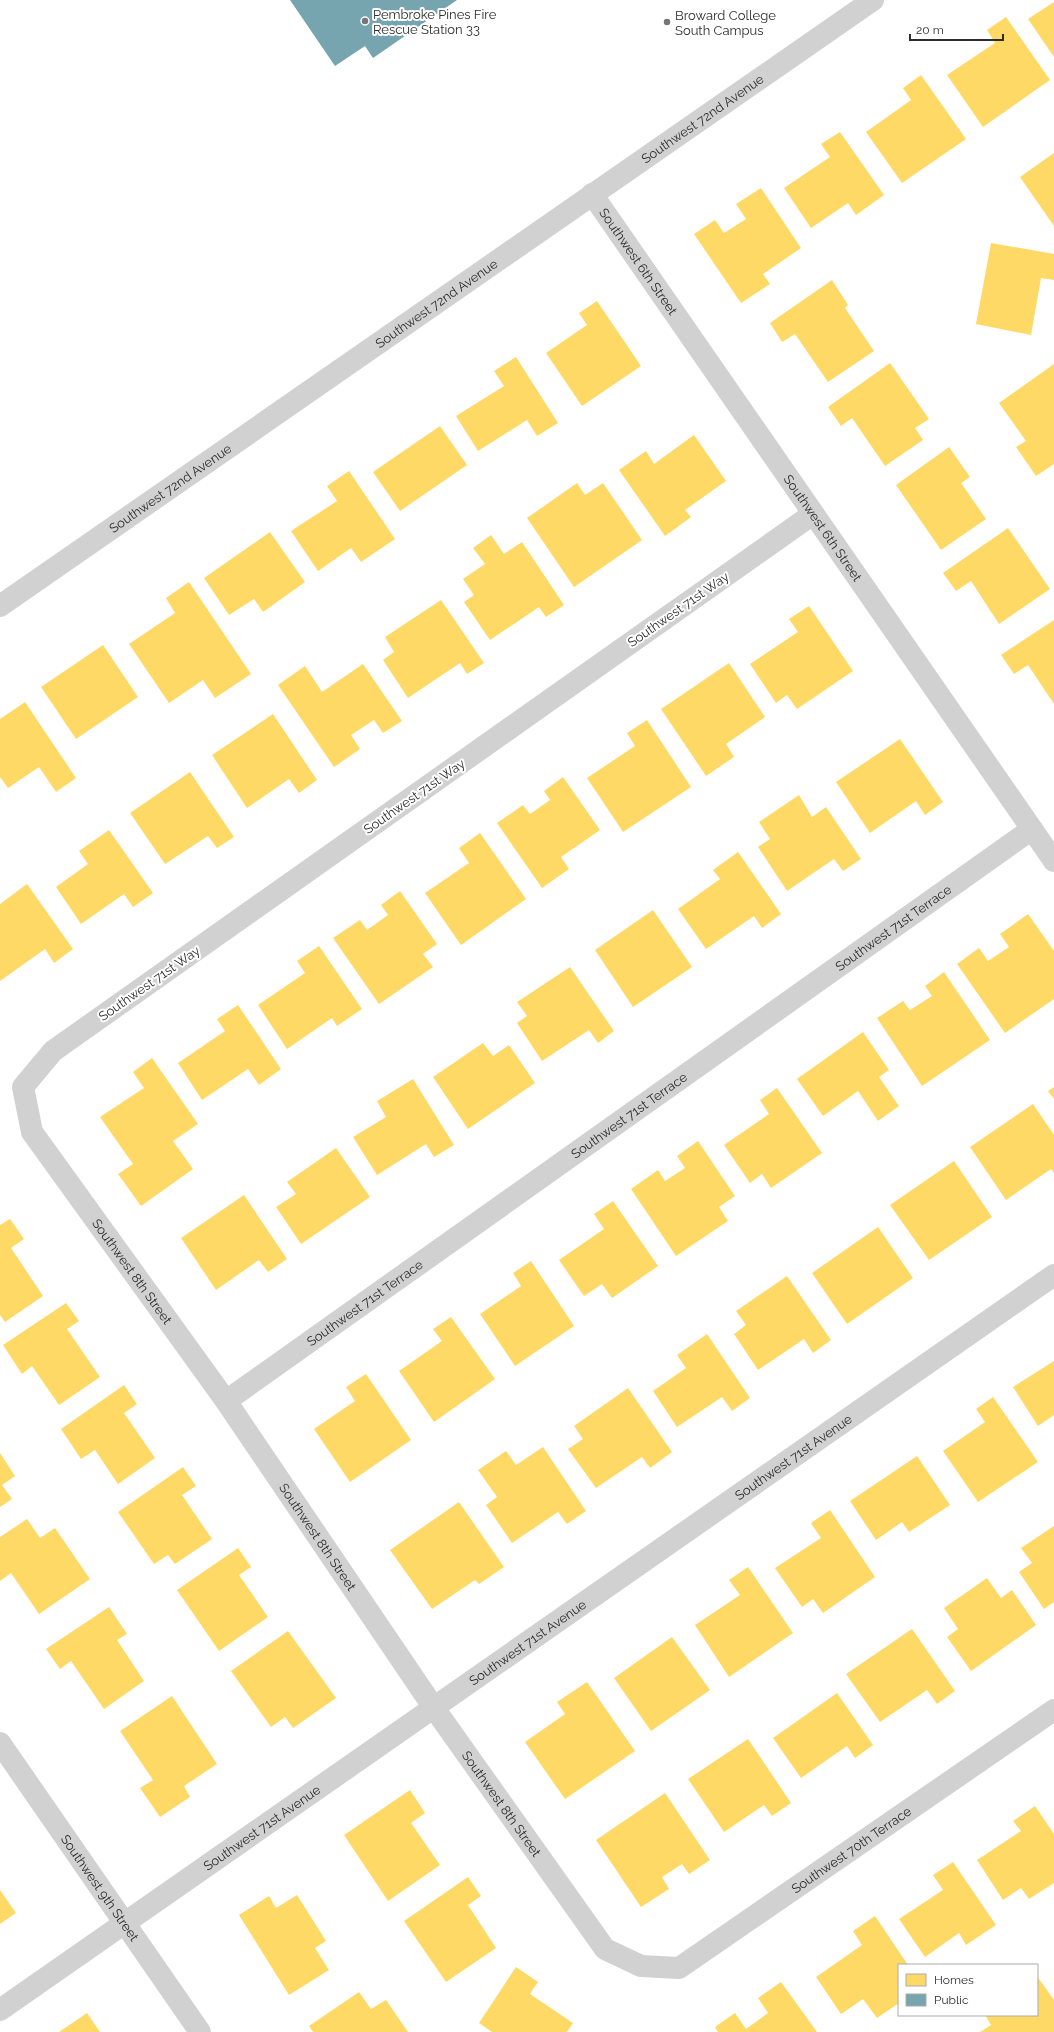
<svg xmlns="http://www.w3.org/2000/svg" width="1054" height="2032" font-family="Raleway,sans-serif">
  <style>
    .homes { fill: #ffd966 }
    .public { fill: #76a5af }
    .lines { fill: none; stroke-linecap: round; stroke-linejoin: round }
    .minor { stroke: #d1d1d1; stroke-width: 22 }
    .tertiary { stroke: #d1d1d1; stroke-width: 22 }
    .poi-dot { fill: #767676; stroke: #fff; stroke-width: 1.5 }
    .labels { text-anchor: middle; stroke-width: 4; stroke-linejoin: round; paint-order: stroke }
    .poi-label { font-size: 13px; fill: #2c2c2c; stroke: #fff; text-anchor: start }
    .street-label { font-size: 13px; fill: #2c2c2c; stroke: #fff }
  </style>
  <rect width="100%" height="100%" fill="#fff"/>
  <!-- homes -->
  <g class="homes">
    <path d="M1054 2V57L1028 19Z"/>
    <path d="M1006 17 1050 80 983 127 947 75 995 43 987 30Z"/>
    <path d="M921 75 966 139 902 183 866 132 911 100 903 88Z"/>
    <path d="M840 132 884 195 856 215 848 203 811 228 784 188 830 157 821 144Z"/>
    <path d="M1054 153V226L1020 177Z"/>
    <path d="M761 188 801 248 763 274 770 284 741 303 694 234 715 220 724 233 746 219 736 204Z"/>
    <path d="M991 243 1054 254V280L1041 278 1031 335 976 324Z"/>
    <path d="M832 280 848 305 845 308 874 351 828 382 795 334 782 342 770 323Z"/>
    <path d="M597 301 641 366 582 406 546 353 587 325 579 313Z"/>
    <path d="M516 357 558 423 537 436 527 420 478 451 456 416 504 386 494 371Z"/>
    <path d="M890 363 929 419 915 428 923 440 885 466 852 418 841 426 828 407Z"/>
    <path d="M1054 364V464L1036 476 1016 447 1026 441 999 403Z"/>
    <path d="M440 426 467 465 400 511 373 472Z"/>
    <path d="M694 435 726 481 685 510 691 517 665 536 619 470 646 451 654 464Z"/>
    <path d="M949 447 970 477 961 483 986 519 941 550 896 485Z"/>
    <path d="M349 471 395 539 361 562 351 548 318 571 291 531 337 501 327 486Z"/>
    <path d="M577 483 585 495 603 483 642 540 574 587 527 518Z"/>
    <path d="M1008 528 1050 589 999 624 971 581 956 591 943 573Z"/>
    <path d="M270 532 305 582 263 612 254 599 229 615 204 578Z"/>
    <path d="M491 535 504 554 522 542 564 605 546 617 539 607 490 640 464 602 474 595 463 579 485 564 473 548Z"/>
    <path d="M189 582 251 674 215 698 203 680 169 703 129 644 175 613 166 598Z"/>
    <path d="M441 600 484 663 467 674 460 663 408 698 383 660 394 652 385 637Z"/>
    <path d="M809 606 853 671 797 709 787 695 776 703 750 664 798 632 789 619Z"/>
    <path d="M1054 620V704L1028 665 1014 674 1001 655Z"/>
    <path d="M103 645 138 697 76 739 41 687Z"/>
    <path d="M729 663 765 717 726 744 734 757 706 776 661 709Z"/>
    <path d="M363 664 402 721 383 733 374 720 351 735 360 749 334 767 278 685 305 666 322 692Z"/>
    <path d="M25 702 76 778 56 792 39 767 8 788 0 777V719Z"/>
    <path d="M273 714 317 780 299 793 289 779 247 808 212 755Z"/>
    <path d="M647 720 691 787 623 832 587 778 635 746 627 733Z"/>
    <path d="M900 739 943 802 925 815 916 801 870 833 836 782Z"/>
    <path d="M190 772 234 837 217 848 208 836 165 864 130 813Z"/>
    <path d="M563 777 600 830 561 857 569 869 542 888 497 823 523 805 530 814 550 800 544 791Z"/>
    <path d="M799 795 812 817 826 807 861 859 843 871 834 859 787 891 758 847 770 839 759 822Z"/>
    <path d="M109 830 153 893 133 907 124 894 81 924 56 887 88 864 79 851Z"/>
    <path d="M480 833 526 899 461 945 425 893 469 863 459 848Z"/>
    <path d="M738 852 781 914 762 928 754 916 706 949 678 909 720 879 713 870Z"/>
    <path d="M27 884 73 949 54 963 45 949 0 981V904Z"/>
    <path d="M400 891 437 944 423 954 433 967 379 1004 333 938 360 920 367 930 388 915 381 905Z"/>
    <path d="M653 910 692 967 633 1007 595 950Z"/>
    <path d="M1028 914 1054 951V999L1005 1033 957 964 979 948 988 961 1009 947 1000 934Z"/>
    <path d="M319 946 362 1009 337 1026 332 1018 287 1049 258 1005 305 973 297 961Z"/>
    <path d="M570 967 614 1031 598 1043 589 1030 542 1061 517 1023 527 1016 517 1002Z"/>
    <path d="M944 972 990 1040 922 1086 877 1018 903 1001 910 1010 932 996 925 986Z"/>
    <path d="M238 1005 281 1069 259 1085 248 1069 202 1100 178 1063 225 1031 217 1019Z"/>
    <path d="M863 1032 889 1070 879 1077 899 1106 878 1121 858 1091 823 1116 797 1079Z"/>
    <path d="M483 1043 493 1056 509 1045 535 1083 468 1129 433 1077Z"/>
    <path d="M152 1058 198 1124 173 1141 193 1169 141 1206 118 1174 133 1164 100 1117 144 1088 133 1072Z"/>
    <path d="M413 1079 454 1145 434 1157 426 1144 377 1175 353 1137 386 1117 377 1101Z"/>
    <path d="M1054 1087V1099L1048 1091Z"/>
    <path d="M777 1088 822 1153 771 1188 762 1174 750 1183 724 1145 769 1114 760 1100Z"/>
    <path d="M1033 1104 1054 1135V1173L1051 1169 1006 1200 970 1147Z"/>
    <path d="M698 1141 735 1196 719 1207 728 1221 676 1256 631 1189 658 1170 665 1181 685 1168 677 1156Z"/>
    <path d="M336 1148 370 1197 301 1244 276 1207 296 1194 287 1182Z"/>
    <path d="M954 1161 992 1217 929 1260 890 1205Z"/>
    <path d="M244 1195 287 1259 268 1272 259 1260 216 1290 181 1238Z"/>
    <path d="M613 1201 658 1266 612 1298 602 1284 584 1296 559 1260 604 1229 594 1214Z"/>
    <path d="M10 1219 24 1239 11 1248 43 1296 5 1322 0 1315V1225Z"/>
    <path d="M878 1227 913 1278 847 1324 812 1273Z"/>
    <path d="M531 1261 574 1326 515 1366 480 1314 521 1286 513 1273Z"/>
    <path d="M787 1276 831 1340 813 1353 804 1339 758 1370 734 1334 746 1325 736 1311Z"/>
    <path d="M66 1303 79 1321 67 1329 100 1377 59 1405 32 1366 22 1374 3 1345Z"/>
    <path d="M451 1317 495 1379 434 1422 399 1371 442 1341 433 1329Z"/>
    <path d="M707 1334 750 1398 732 1411 722 1397 677 1427 653 1391 686 1368 677 1355Z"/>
    <path d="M1054 1361V1415L1038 1426 1013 1387Z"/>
    <path d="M366 1374 411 1440 350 1482 314 1429 355 1401 346 1387Z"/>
    <path d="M124 1385 137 1404 124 1413 155 1458 118 1484 95 1450 81 1459 61 1429Z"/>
    <path d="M628 1388 672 1452 650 1468 642 1457 596 1488 568 1449 583 1439 574 1426Z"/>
    <path d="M993 1397 1038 1462 978 1502 943 1451 985 1422 976 1409Z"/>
    <path d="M543 1447 586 1511 567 1524 558 1512 512 1543 486 1505 497 1497 478 1470 506 1451 516 1465Z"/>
    <path d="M0 1453 15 1476 2 1485 12 1499 0 1507Z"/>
    <path d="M917 1456 950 1505 909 1532 902 1522 876 1540 850 1501Z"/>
    <path d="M183 1467 196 1486 182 1495 212 1539 175 1564 168 1555 154 1564 118 1512Z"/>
    <path d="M459 1502 504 1567 479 1584 475 1580 432 1609 390 1550Z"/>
    <path d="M830 1510 875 1577 823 1613 813 1599 802 1607 775 1568 821 1538 811 1523Z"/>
    <path d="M27 1519 40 1538 55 1528 90 1579 39 1614 11 1573 0 1581V1537Z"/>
    <path d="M1054 1526V1602L1044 1609 1019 1572 1032 1563 1021 1548Z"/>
    <path d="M238 1548 251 1567 239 1575 268 1617 219 1651 177 1590Z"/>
    <path d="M748 1567 793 1633 729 1677 695 1625 740 1595 729 1580Z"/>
    <path d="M987 1578 1001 1598 1012 1590 1036 1625 971 1671 947 1637 958 1629 944 1608Z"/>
    <path d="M109 1607 127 1634 117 1640 144 1681 104 1709 71 1661 60 1669 46 1649Z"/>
    <path d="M912 1629 955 1691 937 1704 927 1690 880 1722 846 1674Z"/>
    <path d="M288 1631 336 1698 293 1728 285 1717 271 1727 231 1671Z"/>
    <path d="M672 1637 710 1690 651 1731 614 1678Z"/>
    <path d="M587 1682 635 1751 565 1799 525 1742 565 1714 557 1702Z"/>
    <path d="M837 1693 873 1745 855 1758 847 1746 801 1778 773 1738Z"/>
    <path d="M172 1696 217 1764 184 1786 190 1797 160 1817 140 1788 153 1780 120 1731Z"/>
    <path d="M748 1739 791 1803 772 1816 764 1805 724 1832 688 1779Z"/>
    <path d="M410 1790 425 1813 411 1823 440 1865 388 1901 344 1835Z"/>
    <path d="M665 1793 710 1860 689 1874 682 1864 662 1877 669 1889 641 1907 596 1840Z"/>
    <path d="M1035 1806 1054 1834V1883L1029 1899 1021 1888 1003 1900 977 1860 1021 1831 1013 1821Z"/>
    <path d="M953 1862 996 1925 966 1945 959 1933 925 1957 899 1919 943 1890 933 1875Z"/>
    <path d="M468 1877 481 1896 468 1905 496 1948 446 1982 404 1921Z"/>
    <path d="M0 1890 16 1913 0 1924Z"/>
    <path d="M297 1895 326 1941 315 1948 329 1970 289 1995 239 1915 269 1896 276 1908Z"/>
    <path d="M875 1916 908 1965H899V2003L877 2018 863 1999 841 2014 816 1977 862 1945 853 1931Z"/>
    <path d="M516 1967 538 1982 530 1994 573 2023 567 2032H492L479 2023Z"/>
    <path d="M1037 1976 1054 2000V2032H980L991 2025 985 2015H1037Z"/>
    <path d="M781 1982 817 2032H718L715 2027 735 2013 746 2029 768 2013 758 1998Z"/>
    <path d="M359 1992 371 2009 386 2000 408 2032H313L309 2026Z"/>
    <path d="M87 2013 100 2032H59Z"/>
  </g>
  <!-- public -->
  <path class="public" d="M290 0H457L373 58 365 46 335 66Z"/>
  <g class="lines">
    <!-- minor -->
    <g class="minor">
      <path id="s1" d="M592 194 1054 861"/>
      <path id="s2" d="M813 514 53 1051 23 1087 32 1132 226 1401 434 1708 605 1949 641 1966 679 1968 1054 1710"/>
      <path id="s3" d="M226 1401 1032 829"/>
      <path id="s4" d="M0 1743 200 2032"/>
      <path id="s5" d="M0 2010 1054 1275"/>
    </g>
    <!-- tertiary -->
    <path class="tertiary" id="s6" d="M0 606 873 0"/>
  </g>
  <!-- markers -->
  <g class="poi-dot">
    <circle cx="365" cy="21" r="4"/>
    <circle cx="667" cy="22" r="4"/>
  </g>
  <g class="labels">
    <!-- poi labels -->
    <g class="poi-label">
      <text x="373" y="19">Pembroke Pines Fire<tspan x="373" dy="15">Rescue Station 33</tspan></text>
      <text x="675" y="20">Broward College<tspan x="675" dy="15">South Campus</tspan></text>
    </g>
    <!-- street labels -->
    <g class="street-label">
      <text dy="5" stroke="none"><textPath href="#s6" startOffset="855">Southwest 72nd Avenue</textPath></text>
      <text dy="5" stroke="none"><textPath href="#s1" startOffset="82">Southwest 6th Street</textPath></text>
      <text dy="5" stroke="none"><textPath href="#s6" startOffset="531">Southwest 72nd Avenue</textPath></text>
      <text dy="5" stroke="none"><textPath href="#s6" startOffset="207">Southwest 72nd Avenue</textPath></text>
      <text dy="5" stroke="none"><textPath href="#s1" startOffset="406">Southwest 6th Street</textPath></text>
      <text transform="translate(678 609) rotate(-35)" y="5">Southwest 71st Way</text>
      <text transform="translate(414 796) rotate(-35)" y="5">Southwest 71st Way</text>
      <text dy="5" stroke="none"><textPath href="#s3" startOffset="818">Southwest 71st Terrace</textPath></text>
      <text transform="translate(149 983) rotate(-35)" y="5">Southwest 71st Way</text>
      <text dy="5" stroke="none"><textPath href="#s3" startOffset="494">Southwest 71st Terrace</textPath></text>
      <text dy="5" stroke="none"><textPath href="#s2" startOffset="1195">Southwest 8th Street</textPath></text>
      <text dy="5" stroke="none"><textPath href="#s3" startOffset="170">Southwest 71st Terrace</textPath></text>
      <text dy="5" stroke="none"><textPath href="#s5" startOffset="967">Southwest 71st Avenue</textPath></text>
      <text dy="5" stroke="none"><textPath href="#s2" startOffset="1519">Southwest 8th Street</textPath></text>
      <text dy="5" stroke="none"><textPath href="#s5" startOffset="643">Southwest 71st Avenue</textPath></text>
      <text dy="5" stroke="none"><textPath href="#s2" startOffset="1843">Southwest 8th Street</textPath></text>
      <text dy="5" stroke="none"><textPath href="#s5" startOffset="319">Southwest 71st Avenue</textPath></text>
      <text dy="5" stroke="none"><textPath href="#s2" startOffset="2308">Southwest 70th Terrace</textPath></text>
      <text dy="5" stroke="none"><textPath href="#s4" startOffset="176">Southwest 9th Street</textPath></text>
    </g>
  </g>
  <!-- legend -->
  <rect x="898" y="1964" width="140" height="52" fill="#ffffff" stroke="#ababab"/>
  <rect x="906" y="1974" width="20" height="12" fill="#ffd966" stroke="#ababab"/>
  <text x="934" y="1984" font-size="12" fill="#2c2c2c">Homes</text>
  <rect x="906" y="1994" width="20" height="12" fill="#76a5af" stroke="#ababab"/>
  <text x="934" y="2004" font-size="12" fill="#2c2c2c">Public</text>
  <!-- scale -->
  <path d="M910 34v6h93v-6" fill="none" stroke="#2c2c2c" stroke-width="2"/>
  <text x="916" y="34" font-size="12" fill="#2c2c2c" stroke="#ffffff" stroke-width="3" paint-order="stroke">20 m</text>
</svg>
